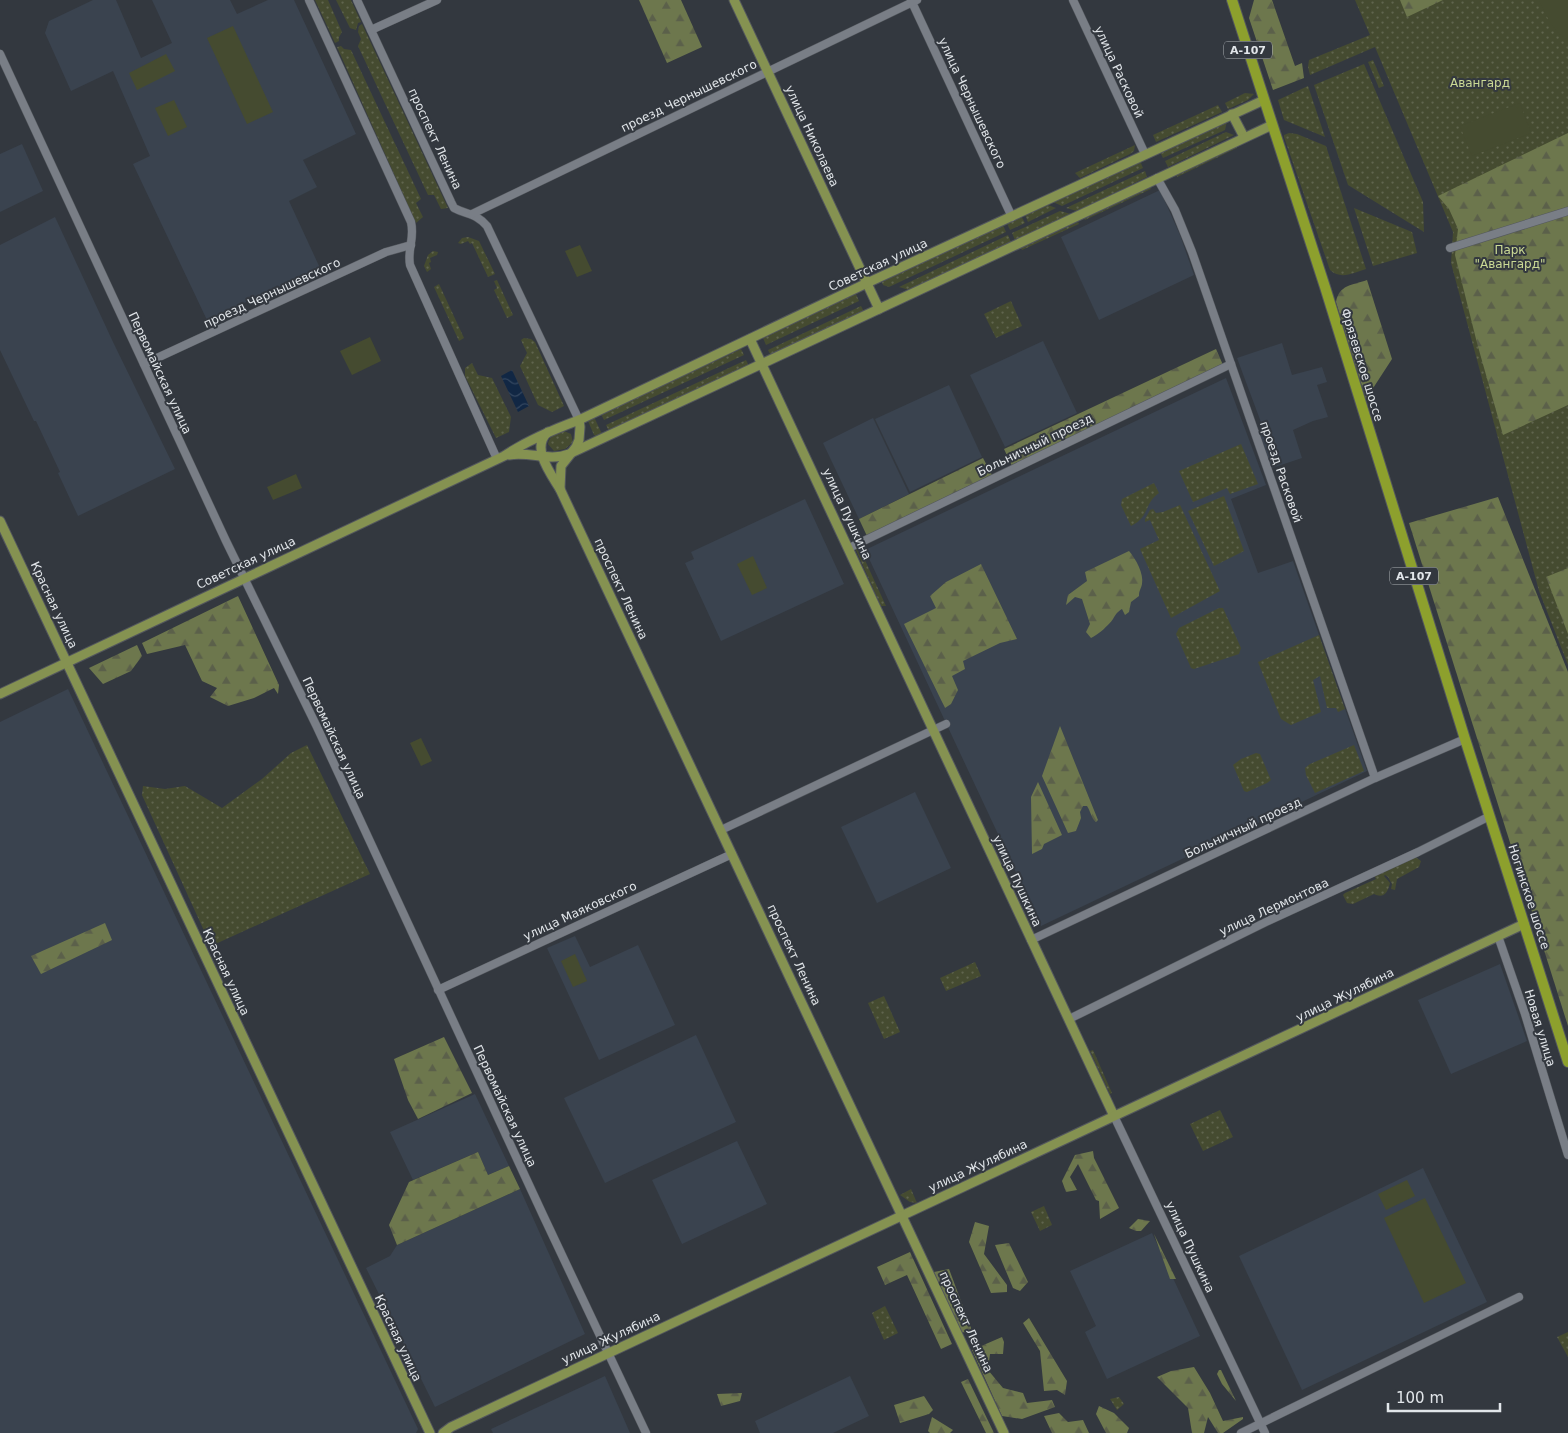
<svg xmlns="http://www.w3.org/2000/svg" width="1568" height="1433" font-family="'DejaVu Sans',sans-serif">
  <style>
    .built { fill: #3a434f }
    .grass { fill: url(#grass-dots) }
    .forest { fill: url(#forest-firs) }
    .pitch { fill: #454b30 }
    .water { fill: url(#water-waves) }
    .lines { fill: none; stroke-linecap: round; stroke-linejoin: round }
    .minor-casing { stroke: #53575d; stroke-width: 9 }
    .major-casing { stroke: #53575d; stroke-width: 11 }
    .highway-casing { stroke: #53575d; stroke-width: 12 }
    .minor { stroke: #797e86; stroke-width: 8 }
    .major { stroke: #859251; stroke-width: 9 }
    .highway { stroke: #8da02d; stroke-width: 10 }
    .labels { text-anchor: middle; stroke-width: 4; stroke-linejoin: round; paint-order: stroke }
    .shield { fill: #33383f; stroke: #aeb2b7; stroke-width: 1 }
    .shield-label { font-size: 11px; font-weight: bold; fill: #e2e6ea }
    .street-label { font-size: 12px; fill: #e2e6ea; stroke: #33383f }
    .park-label { font-size: 12px; fill: #cbda95; stroke: #33383f }
  </style>
  <defs>
    <pattern id="grass-dots" width="8" height="8" patternUnits="userSpaceOnUse" patternTransform="scale(1.25)"><rect width="8" height="8" fill="#454b30"/><path d="M2 2h.1M6 6h.1" fill="none" stroke="#60654e" stroke-width="1.8" stroke-linecap="round"/></pattern>
    <pattern id="forest-firs" width="22" height="20" patternUnits="userSpaceOnUse" patternTransform="scale(1.25)"><rect width="22" height="20" fill="#6d774d"/><path d="M5 1l3.5 6h-7zM16 11l3.5 6h-7z" fill="#5b604a"/></pattern>
    <pattern id="water-waves" width="16" height="10" patternUnits="userSpaceOnUse" patternTransform="scale(1.25)"><rect width="16" height="10" fill="#112744"/><path d="M0 5q4-4 8 0t8 0" fill="none" stroke="#33465f"/></pattern>
  </defs>
  <rect width="100%" height="100%" fill="#33383f"/>
  <!-- built -->
  <g class="built">
    <path d="M93 0H116L141 58 172 43 152 0H230L237 14 268 0H294L356 134 303 160 317 187 289 201 320 268 207 320 133 164 150 156 113 71 71 91 45 33 49 21Z"/>
    <path d="M22 144 43 191 0 212V154Z"/>
    <path d="M1160 190 1180 235 1194 275 1099 320 1061 237Z"/>
    <path d="M55 217 113 342 175 469 78 516 58 473 60 472 36 421H34L0 350V245Z"/>
    <path d="M1043 341 1077 413 1005 447 970 375Z"/>
    <path d="M1282 343 1292 375 1322 367 1327 382 1317 385 1328 417 1313 421 1293 430 1302 458 1272 468 1260 435 1262 425 1237 358Z"/>
    <path d="M1226 378 1266 485 1231 499 1258 573 1293 561 1367 771 1041 926 865 550Z"/>
    <path d="M949 385 982 457 910 492 875 419Z"/>
    <path d="M873 418 909 494 859 519 823 443Z"/>
    <path d="M805 499 844 584 721 641 685 563 694 559 691 552Z"/>
    <path d="M68 689 418 1429 416 1433H0V722Z"/>
    <path d="M915 792 951 868 877 903 841 827Z"/>
    <path d="M575 936 590 967 638 945 675 1025 599 1060 547 948Z"/>
    <path d="M1500 964 1527 1041 1451 1074 1418 1000Z"/>
    <path d="M696 1035 736 1122 605 1183 564 1098Z"/>
    <path d="M475 1094 509 1166 488 1175 478 1152 413 1180 390 1132Z"/>
    <path d="M737 1141 767 1204 682 1244 652 1180Z"/>
    <path d="M1423 1168 1487 1302 1302 1390 1239 1256Z"/>
    <path d="M520 1189 585 1334 435 1407 366 1268 390 1256 397 1245Z"/>
    <path d="M1152 1233 1200 1336 1107 1379 1085 1332 1096 1326 1070 1271Z"/>
    <path d="M605 1376 630 1433H493L491 1429Z"/>
    <path d="M850 1376 869 1416 833 1433H760L755 1421Z"/>
  </g>
  <!-- grass -->
  <g class="grass">
    <path d="M315 0H328L342 32 339 37V41L335 43Z"/>
    <path d="M336 0H351L361 22 358 23 356 30 350 28Z"/>
    <path d="M1355 0H1568V665L1539 591 1451 263 1453 232 1375 47 1310 75 1308 67 1309 60 1370 35Z"/>
    <path d="M362 24 448 208 441 209 434 195H428L358 46 361 39 358 32 359 26Z"/>
    <path d="M341 46 344 49 351 50 421 199 416 203 423 217 416 223 337 47Z"/>
    <path d="M1373 60 1384 86 1379 88 1368 62Z"/>
    <path d="M1364 64 1423 202 1424 232 1348 185 1314 85Z"/>
    <path d="M1308 86 1325 137 1284 120 1278 100Z"/>
    <path d="M1245 93 1254 94 1248 100 1228 109 1225 103Z"/>
    <path d="M1218 105 1222 112 1156 142 1153 135Z"/>
    <path d="M1227 121 1225 130 1163 158 1160 152Z"/>
    <path d="M1226 132 1234 135 1168 167 1165 161Z"/>
    <path d="M1289 133 1297 134 1326 146 1366 269C1353 273 1341 280 1330 270L1284 137V135Z"/>
    <path d="M1135 145 1134 151 1130 154 1080 178 1075 173Z"/>
    <path d="M1236 145 1237 148 1177 177 1176 174Z"/>
    <path d="M1140 161 1143 168 1062 206 1053 202Z"/>
    <path d="M1145 171 1147 177 1077 211 1066 208Z"/>
    <path d="M1150 187 1151 189 1085 220 1084 219Z"/>
    <path d="M1048 205 1056 208 1028 222 1025 215Z"/>
    <path d="M1354 208 1412 232 1417 253 1373 266Z"/>
    <path d="M1060 211 1071 214 1015 240 1012 233Z"/>
    <path d="M1021 216 1025 223 1010 230 1007 223Z"/>
    <path d="M1078 222 1079 224 1022 250 1021 248Z"/>
    <path d="M1003 225 1006 232 889 287 883 285 882 282Z"/>
    <path d="M1008 235 1011 242 909 290 899 287Z"/>
    <path d="M468 237 479 241 495 274 488 277 472 243 470 244 468 241 461 244 458 243 462 238Z"/>
    <path d="M433 251 438 252 437 255 430 258 431 262 429 263 431 269 427 272 424 266 428 255Z"/>
    <path d="M497 280 513 315 507 318 494 290 497 288 494 281Z"/>
    <path d="M439 284 464 338 459 341 434 287Z"/>
    <path d="M856 294 859 301 766 345 763 338Z"/>
    <path d="M1011 301 1022 326 996 338 984 314Z"/>
    <path d="M861 306 864 312 771 356 768 350Z"/>
    <path d="M524 338 531 339 535 342 564 406 552 412 538 405 520 366 527 353 521 340Z"/>
    <path d="M741 349 744 355 604 420 601 414Z"/>
    <path d="M746 360 749 366 609 431 606 425Z"/>
    <path d="M472 363 478 375 492 378 511 417 509 432 496 438 465 376V368Z"/>
    <path d="M594 417 602 434 597 437 594 435 588 421Z"/>
    <path d="M564 431 571 434 573 442 565 449 554 451 548 444C549 436 556 433 564 431Z"/>
    <path d="M1241 444 1258 484 1230 494 1227 488 1193 502 1179 471Z"/>
    <path d="M1154 483 1159 493C1144 503 1150 517 1131 526L1121 505 1122 499Z"/>
    <path d="M1224 496 1244 551 1214 566 1188 511Z"/>
    <path d="M1180 505 1220 591 1171 618 1140 549 1159 540 1150 520 1145 522V519L1150 510 1153 509 1156 513 1163 512Z"/>
    <path d="M858 545 886 606H881L855 548Z"/>
    <path d="M1219 608H1223L1241 648 1239 654 1194 669 1191 668 1176 634 1179 628Z"/>
    <path d="M1319 635 1345 709 1338 712 1336 708H1327L1320 676 1313 680 1321 712 1291 725 1281 719 1258 662Z"/>
    <path d="M307 745 370 874 211 946 142 795 143 786 165 789 185 786 222 808 262 779 291 753Z"/>
    <path d="M1354 745 1364 771 1315 793 1306 775 1305 768 1310 764Z"/>
    <path d="M1256 753 1260 754 1271 780 1267 783 1247 792 1244 791 1233 765 1241 759Z"/>
    <path d="M1414 856 1421 861 1419 867 1397 879 1395 890 1391 889 1392 884 1388 877 1385 875 1384 876 1390 883C1388 892 1384 899 1374 894L1353 904 1347 903 1343 895 1345 893 1376 879 1374 875Z"/>
    <path d="M975 962 981 976 946 991 940 978Z"/>
    <path d="M884 996 900 1032 884 1039 868 1003Z"/>
    <path d="M1093 1050 1112 1093 1110 1094 1090 1051Z"/>
    <path d="M1220 1110 1233 1137 1203 1151 1190 1124Z"/>
    <path d="M911 1189 917 1203 910 1202 900 1195Z"/>
    <path d="M1044 1206 1052 1225 1040 1231 1031 1212Z"/>
    <path d="M885 1306 898 1333 884 1340 872 1313Z"/>
    <path d="M1568 1332V1357L1557 1337Z"/>
    <path d="M1119 1397 1124 1404 1117 1410 1110 1399Z"/>
  </g>
  <!-- forest -->
  <g class="forest">
    <path d="M639 0H681L702 47 667 63Z"/>
    <path d="M1254 0H1272L1295 66 1302 63 1304 78 1273 90 1249 18Z"/>
    <path d="M1400 0H1443L1407 17Z"/>
    <path d="M1568 133V405L1503 435 1477 343 1455 255 1458 229 1449 209 1438 196Z"/>
    <path d="M1367 280 1392 359 1366 399 1336 302C1339 285 1352 285 1367 280Z"/>
    <path d="M1216 349 1223 365 1012 466 1004 449Z"/>
    <path d="M983 458 992 475 867 536 859 519Z"/>
    <path d="M1498 497 1568 672V1026L1409 523Z"/>
    <path d="M1129 551C1136 559 1144 574 1142 584 1141 589 1139 590 1139 596L1131 602 1129 612 1125 615 1122 609C1117 612 1116 614 1113 619 1109 625 1098 635 1091 638L1086 632 1090 624 1082 599 1075 597 1066 605 1068 595 1087 581 1085 572Z"/>
    <path d="M981 564 1017 639 1000 643 963 661 965 669 952 676 958 690 951 704 945 708 904 624 936 608 930 596 946 582Z"/>
    <path d="M1568 568V634L1546 577Z"/>
    <path d="M238 596 279 685 278 694 274 688 254 698 228 706 210 697 217 688 202 681 185 645 147 654 142 643Z"/>
    <path d="M137 645 142 656 131 671 103 684 89 668Z"/>
    <path d="M1060 726 1098 820 1096 822C1091 818 1091 812 1087 806H1083L1080 812 1081 818 1076 831 1068 833 1042 776Z"/>
    <path d="M1038 782 1062 835 1044 844 1042 849 1032 854 1031 797Z"/>
    <path d="M105 923 112 940 41 974 31 956Z"/>
    <path d="M444 1037 472 1093 418 1119 408 1100 394 1059Z"/>
    <path d="M1093 1151 1094 1158 1119 1208 1100 1219 1099 1201 1096 1200 1078 1164 1070 1177 1077 1190 1066 1192 1062 1181 1075 1155Z"/>
    <path d="M478 1152 488 1175 509 1166 520 1189 397 1245 389 1225 409 1182Z"/>
    <path d="M1138 1219 1150 1221 1141 1231H1136L1129 1228Z"/>
    <path d="M975 1222 989 1226 984 1254 1007 1285V1292L991 1293 969 1242Z"/>
    <path d="M1154 1234 1176 1279H1170Z"/>
    <path d="M1009 1243 1028 1282 1020 1291 1013 1288 995 1245Z"/>
    <path d="M910 1252 952 1344 941 1349 907 1275 885 1285 877 1267Z"/>
    <path d="M949 1269 971 1328 970 1333 961 1332 934 1272Z"/>
    <path d="M1029 1318 1067 1381 1065 1395 1057 1390 1044 1391 1040 1351 1023 1323Z"/>
    <path d="M1002 1337 1004 1342 1003 1354H990L988 1370 1003 1388 1023 1393 1027 1403 1052 1400 1055 1407 1022 1419 1002 1416 972 1350Z"/>
    <path d="M1194 1367 1210 1393 1223 1421 1243 1417V1419L1223 1433H1218L1208 1417 1204 1433H1192L1188 1408 1157 1377 1171 1371Z"/>
    <path d="M1219 1370H1221L1236 1401 1222 1384 1217 1374Z"/>
    <path d="M968 1379 994 1433H986L961 1382Z"/>
    <path d="M742 1393 740 1401 721 1406 717 1394Z"/>
    <path d="M924 1396 933 1410 929 1414 900 1423 894 1405Z"/>
    <path d="M1099 1406 1114 1413 1129 1428 1127 1433H1106L1096 1414Z"/>
    <path d="M1059 1413 1068 1422 1083 1420 1089 1433H1052L1044 1416Z"/>
    <path d="M932 1417 953 1430 950 1433H930L928 1431Z"/>
  </g>
  <!-- pitch -->
  <g class="pitch">
    <path d="M1539 0H1568V40C1553 32 1546 15 1539 0Z"/>
    <path d="M233 26 273 112 247 124 207 38Z"/>
    <path d="M166 54 175 71 137 90 129 73Z"/>
    <path d="M174 100 187 127 168 136 155 108Z"/>
    <path d="M1520 103 1531 133 1472 156 1460 126Z"/>
    <path d="M580 245 592 271 577 277 565 251Z"/>
    <path d="M370 337 381 361 352 375 340 351Z"/>
    <path d="M296 474 302 488 273 500 267 487Z"/>
    <path d="M753 556 767 588 752 595 737 564Z"/>
    <path d="M421 738 432 761 421 766 410 743Z"/>
    <path d="M575 954 587 981 573 987 561 961Z"/>
    <path d="M1407 1180 1415 1196 1386 1210 1378 1194Z"/>
    <path d="M1425 1198 1466 1283 1424 1303 1384 1218Z"/>
  </g>
  <!-- water -->
  <path class="water" d="M512 370 529 406 518 412 501 376Z"/>
  <g class="lines">
    <defs>
      <g id="minor">
        <path d="M309 0 411 222C415 239 407 249 410 265L497 459"/>
        <path d="M357 0 451 202 454 208C467 215 476 213 487 226L579 420"/>
        <path d="M911 0 1012 217"/>
        <path d="M1073 0 1145 154"/>
        <path d="M371 30 437 0"/>
        <path d="M0 54 226 541 317 727 543 1215 646 1433"/>
        <path d="M1157 178 1175 210 1192 252 1375 778"/>
        <path d="M472 214 917 0"/>
        <path d="M1450 248 1568 211"/>
        <path d="M144 364 386 252 411 245"/>
        <path d="M849 548 1231 364"/>
        <path d="M721 830 946 724"/>
        <path d="M1498 936 1525 1014 1568 1155"/>
        <path d="M1031 940 1375 778 1465 739"/>
        <path d="M438 990 732 854"/>
        <path d="M1069 1019 1268 921 1418 852 1490 816"/>
        <path d="M1114 1116 1265 1433"/>
        <path d="M1241 1433 1519 1297"/>
      </g>
      <g id="major">
        <path d="M734 0 879 309"/>
        <path d="M1232 114 1244 137"/>
        <path d="M750 339 1114 1116"/>
        <path d="M548 432C530 447 551 474 560 489L1004 1433"/>
        <path d="M509 455C530 451 549 462 569 454L1272 125"/>
        <path d="M560 489 561 466 576 447 579 440 580 427 579 420"/>
        <path d="M0 521 430 1433"/>
        <path d="M0 694 504 456C528 440 552 430 579 420L867 283 1264 100"/>
        <path d="M443 1433 451 1427 1524 924"/>
      </g>
      <path id="highway" d="M1232 0 1325 287 1465 739 1568 1062"/>
    </defs>
    <!-- minor casing -->
    <use href="#minor" class="minor-casing"/>
    <!-- major casing -->
    <use href="#major" class="major-casing"/>
    <!-- highway casing -->
    <use href="#highway" class="highway-casing"/>
    <!-- minor -->
    <use href="#minor" class="minor"/>
    <!-- major -->
    <use href="#major" class="major"/>
    <!-- highway -->
    <use href="#highway" class="highway"/>
  </g>
  <g class="labels">
    <!-- shield labels -->
    <g class="shield">
      <rect x="1224" y="41.5" width="48" height="17" rx="4"/>
      <rect x="1390" y="567.5" width="48" height="17" rx="4"/>
    </g>
    <g class="shield-label">
      <text x="1248" y="54">А-107</text>
      <text x="1414" y="580">А-107</text>
    </g>
    <!-- street labels -->
    <g class="street-label">
      <text transform="translate(1119 72) rotate(65)" y="4">улица Расковой</text>
      <text transform="translate(689 96) rotate(-26)" y="4">проезд Чернышевского</text>
      <text transform="translate(972 103) rotate(65)" y="4">улица Чернышевского</text>
      <text transform="translate(812 136) rotate(65)" y="4">улица Николаева</text>
      <text transform="translate(435 139) rotate(65)" y="4">проспект Ленина</text>
      <text transform="translate(878 265) rotate(-25)" y="4">Советская улица</text>
      <text transform="translate(272 293) rotate(-25)" y="4">проезд Чернышевского</text>
      <text transform="translate(1362 365) rotate(73)" y="4">Фрязевское шоссе</text>
      <text transform="translate(160 373) rotate(65)" y="4">Первомайская улица</text>
      <text transform="translate(1035 445) rotate(-26)" y="4">Больничный проезд</text>
      <text transform="translate(1281 472) rotate(71)" y="4">проезд Расковой</text>
      <text transform="translate(847 514) rotate(65)" y="4">улица Пушкина</text>
      <text transform="translate(246 563) rotate(-25)" y="4">Советская улица</text>
      <text transform="translate(621 589) rotate(65)" y="4">проспект Ленина</text>
      <text transform="translate(54 605) rotate(65)" y="4">Красная улица</text>
      <text transform="translate(334 738) rotate(65)" y="4">Первомайская улица</text>
      <text transform="translate(1243 828) rotate(-25)" y="4">Больничный проезд</text>
      <text transform="translate(1017 881) rotate(65)" y="4">улица Пушкина</text>
      <text transform="translate(1529 897) rotate(72)" y="4">Ногинское шоссе</text>
      <text transform="translate(1274 907) rotate(-25)" y="4">улица Лермонтова</text>
      <text transform="translate(580 911) rotate(-25)" y="4">улица Маяковского</text>
      <text transform="translate(794 955) rotate(65)" y="4">проспект Ленина</text>
      <text transform="translate(226 972) rotate(65)" y="4">Красная улица</text>
      <text transform="translate(1345 995) rotate(-26)" y="4">улица Жулябина</text>
      <text transform="translate(1540 1028) rotate(73)" y="4">Новая улица</text>
      <text transform="translate(505 1106) rotate(65)" y="4">Первомайская улица</text>
      <text transform="translate(978 1166) rotate(-25)" y="4">улица Жулябина</text>
      <text transform="translate(1190 1247) rotate(65)" y="4">улица Пушкина</text>
      <text transform="translate(966 1322) rotate(65)" y="4">проспект Ленина</text>
      <text transform="translate(398 1338) rotate(65)" y="4">Красная улица</text>
      <text transform="translate(611 1338) rotate(-25)" y="4">улица Жулябина</text>
    </g>
    <!-- park labels -->
    <g class="park-label">
      <text x="1480" y="87">Авангард</text>
      <text x="1510" y="254">Парк<tspan x="1510" dy="14">"Авангард"</tspan></text>
    </g>
  </g>
  <!-- scale -->
  <path d="M1388 1403v8h112v-8" fill="none" stroke="#e2e6ea" stroke-width="2.5"/>
  <text x="1396" y="1403" font-size="15" fill="#e2e6ea" stroke="#33383f" stroke-width="4" paint-order="stroke">100 m</text>
</svg>
